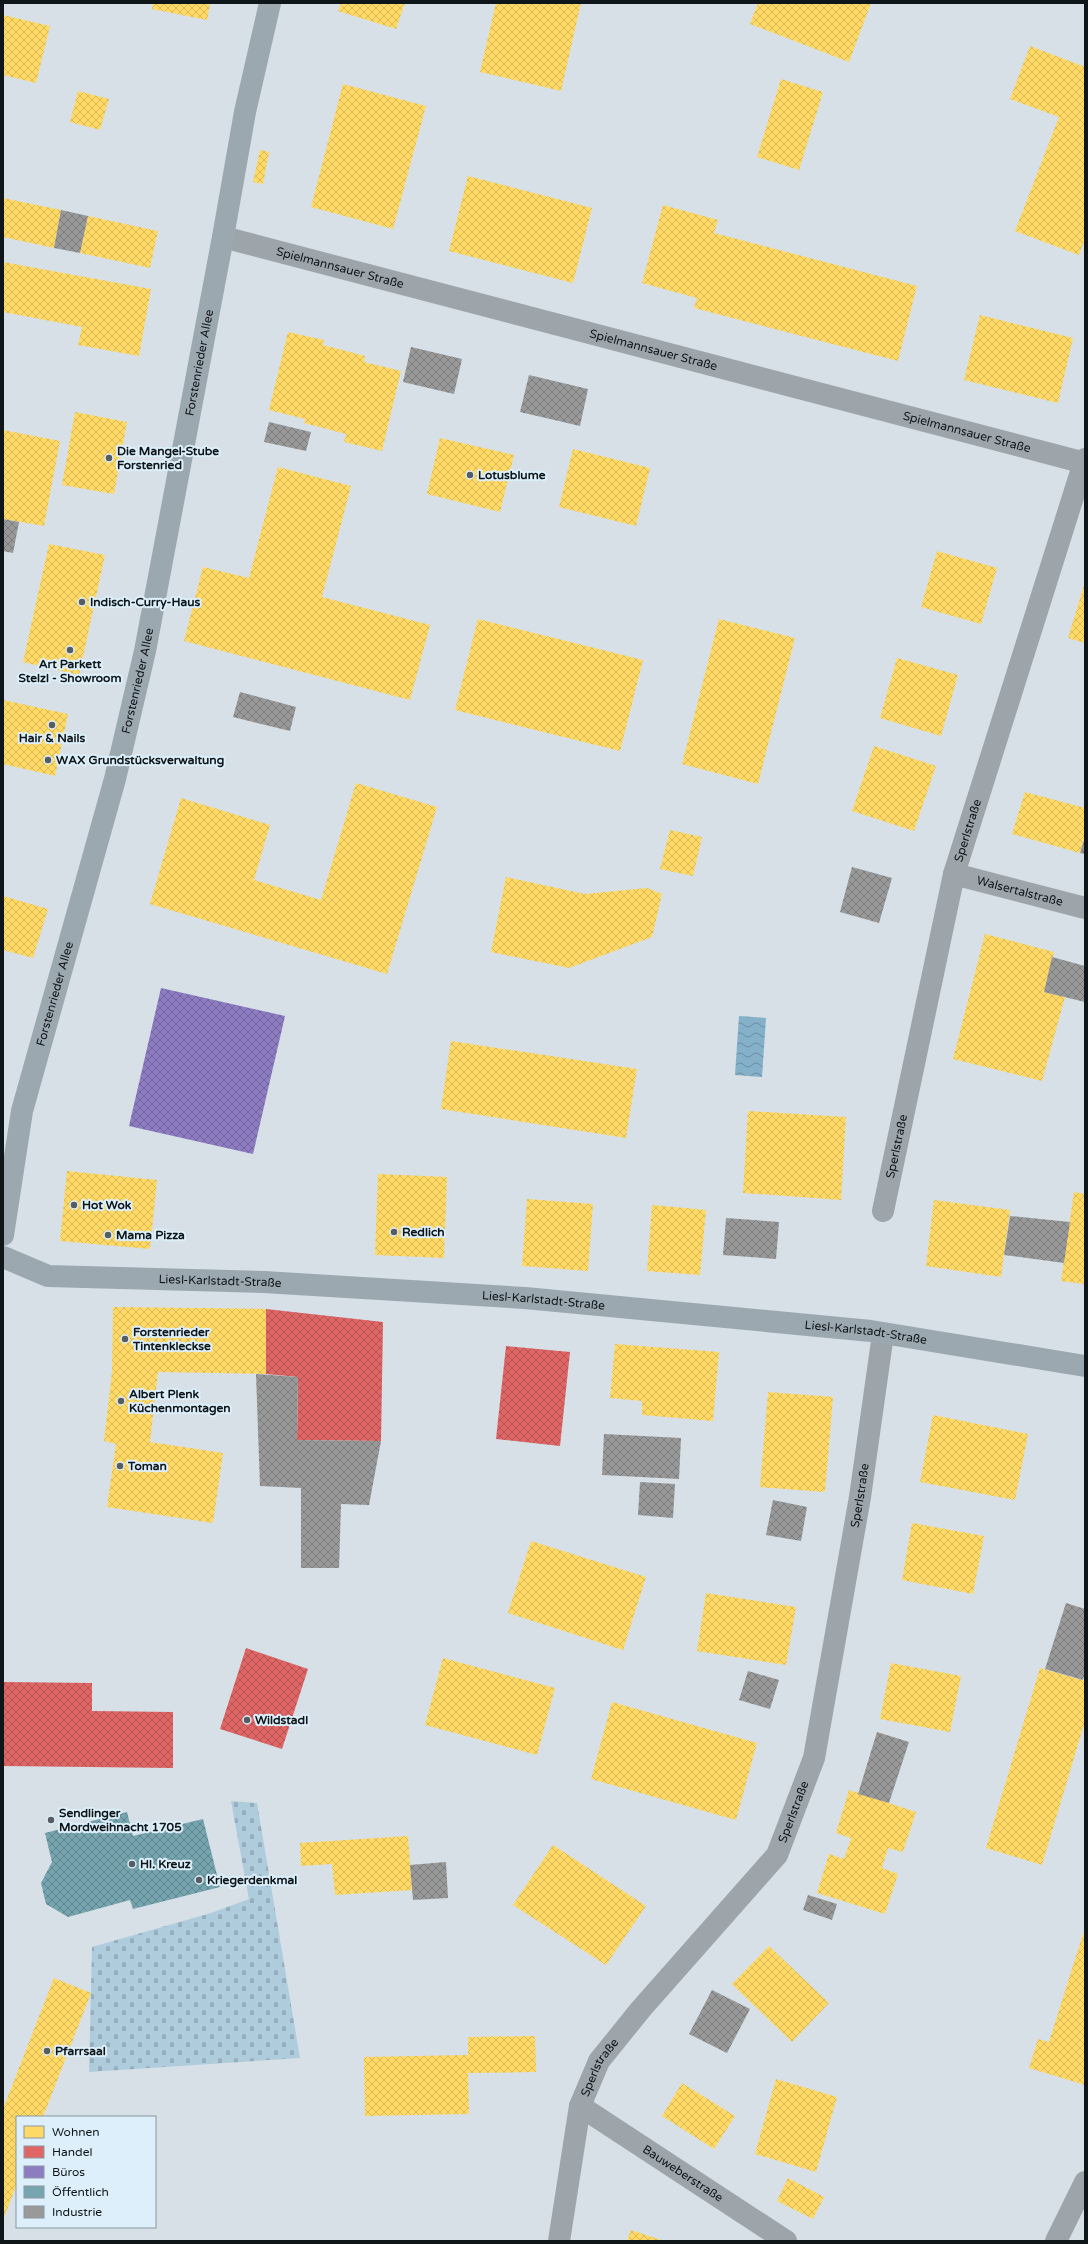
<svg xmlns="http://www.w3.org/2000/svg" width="1088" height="2244" font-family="'Varela Round',sans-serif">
  <defs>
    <pattern id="cemetery-stones" width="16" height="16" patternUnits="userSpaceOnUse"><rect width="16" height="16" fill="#afccdd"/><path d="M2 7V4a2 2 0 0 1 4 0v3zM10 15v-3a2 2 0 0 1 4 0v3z" fill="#95aebd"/></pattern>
    <pattern id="water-waves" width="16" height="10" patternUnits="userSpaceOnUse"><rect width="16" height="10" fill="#85b0c9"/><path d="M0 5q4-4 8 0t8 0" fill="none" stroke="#6b8ea2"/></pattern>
    <pattern id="homes-cross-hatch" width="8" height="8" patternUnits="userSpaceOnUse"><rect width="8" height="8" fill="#ffd966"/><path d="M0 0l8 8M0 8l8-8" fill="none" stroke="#d9ba58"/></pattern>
    <pattern id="shops-cross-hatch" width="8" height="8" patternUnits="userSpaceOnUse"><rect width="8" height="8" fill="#e06666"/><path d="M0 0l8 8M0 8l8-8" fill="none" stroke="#b45353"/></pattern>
    <pattern id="offices-cross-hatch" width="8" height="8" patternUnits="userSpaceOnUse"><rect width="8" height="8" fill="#8e7cc3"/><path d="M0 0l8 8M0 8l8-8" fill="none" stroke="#72659e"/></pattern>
    <pattern id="public-cross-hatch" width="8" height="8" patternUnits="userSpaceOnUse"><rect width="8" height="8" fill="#76a5af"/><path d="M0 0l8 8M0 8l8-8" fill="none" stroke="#5f858e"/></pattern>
    <pattern id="industry-cross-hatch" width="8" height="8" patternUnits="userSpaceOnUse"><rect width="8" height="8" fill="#999"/><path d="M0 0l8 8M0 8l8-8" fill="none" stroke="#7b7c7c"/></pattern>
  </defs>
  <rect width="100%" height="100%" fill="#d6e0e6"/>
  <!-- cemetery -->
  <path fill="url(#cemetery-stones)" d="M231 1801 257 1803 300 2058 89 2072 92 1947 211 1913 249 1899Z"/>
  <!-- water -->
  <path fill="url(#water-waves)" d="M739 1016 766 1018 762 1077 735 1075Z"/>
  <!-- homes -->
  <path fill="url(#homes-cross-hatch)" d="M153 3H210L207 20 152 9Z
    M341 3H405L396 29 338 11Z
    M496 3H581L561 91 480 72Z
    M758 3H871L849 62 750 24Z
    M3 15 50 26 36 83 3 75Z
    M1030 46 1085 67V239L1079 255 1015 231 1059 117 1010 99Z
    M781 79 823 92 799 170 757 157Z
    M343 84 426 106 393 229 311 207Z
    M78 91 109 99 100 130 70 122Z
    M260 150 269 152 263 184 253 182Z
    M468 176 592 208 573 283 449 251Z
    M3 198 61 210 54 248 3 237Z
    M663 205 718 220 714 233 917 286 898 361 694 308 697 298 642 283Z
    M88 216 158 231 150 268 80 253Z
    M3 262 151 289 139 356 78 345 82 327 3 312Z
    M980 315 1073 338 1058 403 964 380Z
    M288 332 324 340 323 345 365 356 364 362 401 371 382 451 344 442 346 434 304 423 305 419 269 410Z
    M75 412 127 422 114 494 62 485Z
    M3 430 60 441 44 526 3 519Z
    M440 438 514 455 500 512 427 494Z
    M573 449 650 468 636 526 559 507Z
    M278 467 351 486 322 597 430 625 410 700 184 641 203 567 249 578Z
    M49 544 105 555 79 675 23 662Z
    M937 551 997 568 981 624 921 607Z
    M1085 582V643L1068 638Z
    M478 619 643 660 620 751 455 710Z
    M719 619 795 638 758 784 682 764Z
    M897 658 958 675 941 736 880 718Z
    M3 700 68 714 55 776 3 764Z
    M874 746 936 766 914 831 852 811Z
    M356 783 437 807 387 974 150 904 181 798 270 825 254 880 321 900Z
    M1025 792 1085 808V835L1080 853 1012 834Z
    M670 830 702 837 693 876 660 869Z
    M506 877 585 894 647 888 662 894 652 937 569 968 491 952Z
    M3 896 48 909 33 958 3 950Z
    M985 934 1054 952 1044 992 1065 997 1042 1081 953 1059Z
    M451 1041 637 1069 626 1138 441 1109Z
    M748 1111 846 1117 841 1200 743 1193Z
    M67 1171 157 1180 150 1249 60 1241Z
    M378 1174 447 1177 444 1258 375 1255Z
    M1074 1192 1085 1194V1284L1061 1281Z
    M527 1199 593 1204 588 1271 522 1266Z
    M934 1200 1010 1210 1001 1277 926 1266Z
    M652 1205 706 1210 700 1275 647 1271Z
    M113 1307 266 1309V1374L158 1372 150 1442 223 1453 213 1523 107 1507 116 1444 104 1441 112 1372Z
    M615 1344 719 1352 713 1421 642 1415V1401L610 1398Z
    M768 1392 833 1397 825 1492 760 1487Z
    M933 1415 1028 1434 1015 1500 920 1482Z
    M912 1523 984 1536 973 1594 902 1580Z
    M531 1541 646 1577 623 1650 508 1613Z
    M706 1593 796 1607 786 1665 697 1651Z
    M443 1658 555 1688 537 1755 425 1725Z
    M891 1663 961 1676 950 1732 880 1719Z
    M1040 1668 1085 1681V1721L1042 1865 986 1848Z
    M612 1702 757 1743 736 1820 591 1779Z
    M849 1790 916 1812 903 1852 888 1848 882 1868 898 1874 885 1914 817 1893 829 1854 844 1859 851 1838 836 1833Z
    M408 1836 412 1890 335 1895 332 1864 301 1866 300 1843Z
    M553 1845 646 1906 606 1965 513 1905Z
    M1083 1934 1085 1935V2085L1029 2068 1038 2039 1049 2042Z
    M769 1946 829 2003 792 2042 732 1984Z
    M54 1978 91 1993 43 2117H17V2184L3 2220V2109Z
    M535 2036 536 2072 468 2073 469 2114 365 2116 364 2057 468 2055V2037Z
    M776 2079 837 2097 816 2172 755 2154Z
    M682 2083 735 2116 714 2149 662 2116Z
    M788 2178 824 2197 813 2219 777 2201Z
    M631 2230 664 2241H627Z"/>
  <!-- shops -->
  <path fill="url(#shops-cross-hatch)" d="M266 1309 383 1322 381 1441 297 1440 298 1377 266 1374Z
    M506 1346 570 1352 560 1446 496 1439Z
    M246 1648 308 1669 282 1749 220 1729Z
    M3 1682 92 1683V1711L173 1712V1768L3 1766Z"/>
  <!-- offices -->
  <path fill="url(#offices-cross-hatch)" d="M161 988 285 1016 253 1154 129 1126Z"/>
  <!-- public -->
  <path fill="url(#public-cross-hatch)" d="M127 1812 133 1836 203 1819 220 1887 133 1909 130 1900 68 1917 46 1904 41 1883 52 1862 45 1833Z"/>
  <!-- industry -->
  <path fill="url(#industry-cross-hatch)" d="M61 210 88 216 80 253 54 248Z
    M411 347 462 359 454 394 403 382Z
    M529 375 588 389 580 426 520 412Z
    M269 422 311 432 306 451 264 442Z
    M3 519 19 522 13 553 3 551Z
    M240 692 296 707 290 731 233 717Z
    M1085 837V854L1080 853Z
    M852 867 892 878 879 923 840 912Z
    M1052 957 1085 966V1002L1044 992Z
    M1010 1216 1070 1222 1064 1263 1004 1255Z
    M726 1218 779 1222 776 1259 723 1255Z
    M256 1374 298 1377 297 1440 381 1441 369 1505 341 1504 339 1568H301V1488L260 1486Z
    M604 1434 681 1438 679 1479 602 1475Z
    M640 1482 675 1484 673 1518 638 1515Z
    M773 1500 807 1507 801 1541 766 1535Z
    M1066 1603 1085 1609V1672L1083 1680 1045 1669Z
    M748 1671 779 1680 770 1709 739 1700Z
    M877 1732 909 1742 889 1803 858 1794Z
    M446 1862 448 1898 413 1900 410 1865Z
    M808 1895 837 1904 832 1920 803 1910Z
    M712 1990 750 2009 727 2053 689 2034Z"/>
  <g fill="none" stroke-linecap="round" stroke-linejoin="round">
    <!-- minor -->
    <g stroke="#9da5aa" stroke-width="22">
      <path id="s1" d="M223 237 1085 463"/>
      <path id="s2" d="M954 874 1085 908"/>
      <path id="s3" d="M883 1211 954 874 1085 459"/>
      <path id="s4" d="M580 2106 786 2241"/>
      <path id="s5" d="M559 2241 580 2106 599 2061 641 2009 777 1855 814 1758 860 1497 883 1334"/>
      <path d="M1056 2241 1085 2182"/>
    </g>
    <!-- major -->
    <g stroke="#9ca8af" stroke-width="22">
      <path id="s6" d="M3 1235 22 1111 115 779 145 651 223 237 245 112 270 3"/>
      <path id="s7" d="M3 1257 48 1276 264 1282 525 1298 871 1331 1085 1366"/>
    </g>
  </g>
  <!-- markers -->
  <g fill="#555d61" stroke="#dceffa" stroke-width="1.5">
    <circle cx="109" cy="458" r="4"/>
    <circle cx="470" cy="475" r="4"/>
    <circle cx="82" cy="602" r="4"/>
    <circle cx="70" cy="650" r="4"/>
    <circle cx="52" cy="725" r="4"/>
    <circle cx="48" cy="760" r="4"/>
    <circle cx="74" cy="1205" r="4"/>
    <circle cx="394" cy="1232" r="4"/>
    <circle cx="108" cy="1235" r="4"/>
    <circle cx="125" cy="1339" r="4"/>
    <circle cx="121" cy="1401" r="4"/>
    <circle cx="120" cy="1466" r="4"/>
    <circle cx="247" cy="1720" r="4"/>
    <circle cx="51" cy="1820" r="4"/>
    <circle cx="132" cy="1864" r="4"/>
    <circle cx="199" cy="1880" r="4"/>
    <circle cx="47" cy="2051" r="4"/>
  </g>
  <g text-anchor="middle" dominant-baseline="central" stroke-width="4" stroke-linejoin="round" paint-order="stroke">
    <!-- street labels -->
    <g font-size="12" fill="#0f161a" stroke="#dceffa">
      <text stroke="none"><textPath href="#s1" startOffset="121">Spielmannsauer Straße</textPath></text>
      <text stroke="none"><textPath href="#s1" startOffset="445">Spielmannsauer Straße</textPath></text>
      <text stroke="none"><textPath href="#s6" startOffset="895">Forstenrieder Allee</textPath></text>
      <text stroke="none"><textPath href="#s1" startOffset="769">Spielmannsauer Straße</textPath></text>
      <text stroke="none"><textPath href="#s6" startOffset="571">Forstenrieder Allee</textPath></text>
      <text stroke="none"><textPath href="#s3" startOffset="390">Sperlstraße</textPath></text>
      <text stroke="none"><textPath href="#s2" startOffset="68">Walsertalstraße</textPath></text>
      <text stroke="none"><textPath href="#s6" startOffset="247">Forstenrieder Allee</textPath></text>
      <text stroke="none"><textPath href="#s3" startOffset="66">Sperlstraße</textPath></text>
      <text stroke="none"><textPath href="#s7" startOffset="221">Liesl-Karlstadt-Straße</textPath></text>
      <text stroke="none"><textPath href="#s7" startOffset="545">Liesl-Karlstadt-Straße</textPath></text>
      <text stroke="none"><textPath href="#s7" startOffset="869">Liesl-Karlstadt-Straße</textPath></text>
      <text stroke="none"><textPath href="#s5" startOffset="828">Sperlstraße</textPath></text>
      <text stroke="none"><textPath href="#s5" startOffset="504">Sperlstraße</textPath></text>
      <text stroke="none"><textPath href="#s5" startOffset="180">Sperlstraße</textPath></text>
      <text stroke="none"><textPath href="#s4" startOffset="123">Bauweberstraße</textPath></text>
    </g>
    <!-- poi labels -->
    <g font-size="12" font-weight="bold" fill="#0f161a" stroke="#dceffa" text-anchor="start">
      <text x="117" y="451">Die Mangel-Stube<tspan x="117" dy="14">Forstenried</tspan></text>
      <text x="478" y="475">Lotusblume</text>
      <text x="90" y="602">Indisch-Curry-Haus</text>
      <text x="70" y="664" text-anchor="middle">Art Parkett<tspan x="70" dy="14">Stelzl - Showroom</tspan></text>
      <text x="52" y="738" text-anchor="middle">Hair &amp; Nails</text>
      <text x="56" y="760">WAX Grundstücksverwaltung</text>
      <text x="82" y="1205">Hot Wok</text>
      <text x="402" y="1232">Redlich</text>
      <text x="116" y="1235">Mama Pizza</text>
      <text x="133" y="1332">Forstenrieder<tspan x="133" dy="14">Tintenkleckse</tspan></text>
      <text x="129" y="1394">Albert Plenk<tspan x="129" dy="14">Küchenmontagen</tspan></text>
      <text x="128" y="1466">Toman</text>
      <text x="255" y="1720">Wildstadl</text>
      <text x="59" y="1813">Sendlinger<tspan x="59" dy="14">Mordweihnacht 1705</tspan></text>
      <text x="140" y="1864">Hl. Kreuz</text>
      <text x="207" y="1880">Kriegerdenkmal</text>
      <text x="55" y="2051">Pfarrsaal</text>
    </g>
  </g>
  <!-- border -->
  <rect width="1088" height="2244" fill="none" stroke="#0f161a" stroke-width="8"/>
  <!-- legend -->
  <rect x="16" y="2116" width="140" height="112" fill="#dceffa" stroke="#8a98a0"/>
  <rect x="24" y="2126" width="20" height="12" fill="#ffd966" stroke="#8a98a0"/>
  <text x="52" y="2136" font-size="12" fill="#0f161a">Wohnen</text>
  <rect x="24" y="2146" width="20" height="12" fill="#e06666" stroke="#8a98a0"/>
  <text x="52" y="2156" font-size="12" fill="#0f161a">Handel</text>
  <rect x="24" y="2166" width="20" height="12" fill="#8e7cc3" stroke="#8a98a0"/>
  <text x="52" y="2176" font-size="12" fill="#0f161a">Büros</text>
  <rect x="24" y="2186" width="20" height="12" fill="#76a5af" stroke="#8a98a0"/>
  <text x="52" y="2196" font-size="12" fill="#0f161a">Öffentlich</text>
  <rect x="24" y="2206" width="20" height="12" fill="#999999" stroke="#8a98a0"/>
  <text x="52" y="2216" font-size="12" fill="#0f161a">Industrie</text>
</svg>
